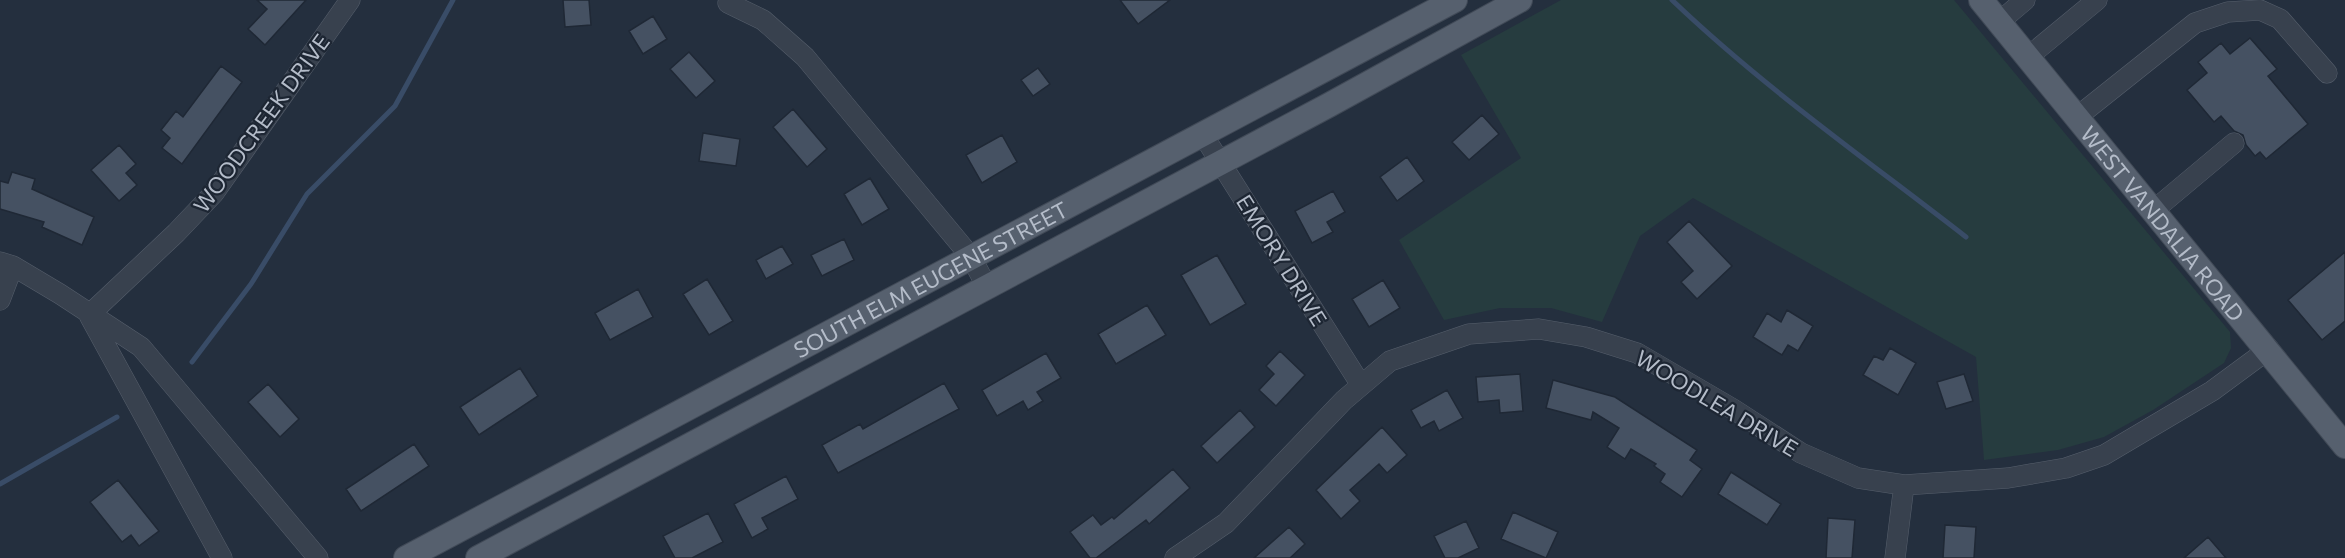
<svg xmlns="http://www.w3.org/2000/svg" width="2345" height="558" font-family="Commissioner,sans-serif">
  <rect width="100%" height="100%" fill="#242f3e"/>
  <!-- green -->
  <path fill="#263c3f" d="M1561 0H1954L2230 332 2231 348 2224 363 2153 410 2104 437 2058 450 1984 460 1976 357 1693 198 1640 236 1602 322 1551 308H1500L1444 320 1399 240 1521 158 1461 55Z"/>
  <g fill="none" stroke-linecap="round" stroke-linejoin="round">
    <!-- stream -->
    <path stroke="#394c67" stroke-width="5" d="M1672 0C1763 87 1867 160 1966 237
      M192 362 251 284 307 194 395 106 453 0
      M0 484 117 417"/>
  </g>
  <!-- building -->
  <path fill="#455162" stroke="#1f2835" stroke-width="1.5" d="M257 0H306L265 45 248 29 267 9Z
    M563 0H589L591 25 565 27Z
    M1120 0H1170L1138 24Z
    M653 16 667 39 643 54 629 31Z
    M2250 38 2277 69 2268 76 2308 124 2266 159 2260 152 2255 156 2246 145 2243 135 2234 131 2221 116 2214 122 2187 90 2207 73 2198 62 2221 43 2230 54Z
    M689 52 715 81 696 98 670 69Z
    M221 66 242 82 182 164 162 148 170 138 161 130 176 111 183 117Z
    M1038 68 1050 84 1033 96 1021 80Z
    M793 109 827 149 807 167 773 127Z
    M1482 115 1499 134 1469 160 1452 142Z
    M703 133 740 139 736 166 699 161Z
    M1002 135 1017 162 982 183 966 155Z
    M119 145 136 164 126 173 137 185 119 201 91 170Z
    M1407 157 1424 181 1397 201 1380 177Z
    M12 172 35 179 32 189 94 217 82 245 42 227 44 222 0 209V181L8 183Z
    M870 178 889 209 862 225 844 194Z
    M1333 191 1345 212 1327 222 1333 232 1312 243 1295 211Z
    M1689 221 1732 266 1697 299 1681 282 1693 271 1667 242Z
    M844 239 854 260 822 276 811 255Z
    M782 246 793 264 766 279 756 260Z
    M2345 252V321L2322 340 2288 300Z
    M1217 255 1246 304 1210 325 1181 275Z
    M707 279 733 321 709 335 683 294Z
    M1383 280 1400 308 1369 327 1352 299Z
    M638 289 653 317 610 340 595 313Z
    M1147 305 1166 335 1116 364 1098 334Z
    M1787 310 1813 326 1798 351 1788 345 1782 355 1753 337 1767 313 1781 322Z
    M1890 348 1916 363 1898 395 1863 375 1874 356 1883 360Z
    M1280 351 1305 375 1276 406 1259 390 1274 374 1266 366Z
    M1046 353 1061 378 1037 392 1043 401 1028 410 1023 401 997 416 982 390Z
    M520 368 538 396 479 435 460 407Z
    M1520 374 1523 411 1500 413 1499 400 1478 402 1476 377Z
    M1964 374 1973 401 1946 409 1937 382Z
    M1553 380 1615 397 1697 450 1690 460 1702 469 1682 497 1660 482 1665 474 1654 466 1656 464 1631 449 1625 459 1607 447 1619 428 1593 412 1591 420 1546 408Z
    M944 383 959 409 838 473 822 445 860 424 863 429Z
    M268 384 299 419 280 437 248 402Z
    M1447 390 1463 418 1439 431 1434 421 1421 428 1411 410Z
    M1240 410 1255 427 1217 463 1201 446Z
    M1382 427 1407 455 1387 473 1379 464 1350 490 1360 501 1341 519 1316 490Z
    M414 444 429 466 361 511 346 489Z
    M1173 469 1190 488 1149 524 1146 520 1096 558H1090L1070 532 1093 515 1101 525 1112 517 1114 519Z
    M1731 472 1781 504 1767 525 1718 494Z
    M786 476 798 499 762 518 768 529 752 538 734 504Z
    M118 480 159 531 139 546 131 535 122 542 90 502Z
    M1513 512 1558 532 1546 558 1501 539Z
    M708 513 723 542 692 558H675L663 536Z
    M1828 518 1855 520 1852 558H1826Z
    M1466 521 1479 548 1458 558H1445L1434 536Z
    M1945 525 1976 527 1974 558H1943Z
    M1289 527 1305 544 1290 558H1254Z
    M2208 537 2226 558H2184Z"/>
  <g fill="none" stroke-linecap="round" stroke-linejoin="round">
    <!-- minor casing -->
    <g stroke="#565f6c" stroke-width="21">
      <path id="minor" d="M728 3 763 20 805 57 971 257 987 287
        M1999 22 2025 0
        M2028 57 2097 0
        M2077 117 2195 23 2228 12 2260 10 2280 19 2327 73
        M1203 135 1361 385
        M2154 210 2234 143
        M0 262 13 266 60 294 141 347 318 558
        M0 300 13 266
        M89 315 176 233 214 193 350 0
        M90 317 222 558
        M1175 558 1226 523 1344 400 1390 361 1469 334 1539 329 1586 337 1637 353 1733 409 1801 453 1858 478 1904 485 2008 478 2066 468 2104 455 2212 391 2269 349
        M1895 558 1904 485"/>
    </g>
    <!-- major casing -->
    <g stroke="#414a57" stroke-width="26">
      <g id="major">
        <path id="s1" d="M1981 0 2345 446"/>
        <path id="s2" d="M406 558 1455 0"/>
        <path d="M478 558 1329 105 1520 0"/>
      </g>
    </g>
    <!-- minor -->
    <use href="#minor" stroke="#38414e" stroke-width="20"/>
    <!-- major -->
    <use href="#major" stroke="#56606e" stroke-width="24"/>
  </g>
  <g text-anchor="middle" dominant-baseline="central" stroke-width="4.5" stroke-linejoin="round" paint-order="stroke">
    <!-- street labels -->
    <g font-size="22" fill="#b4bcc9" stroke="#1d2633">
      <text transform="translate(261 123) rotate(-54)">WOODCREEK DRIVE</text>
      <text stroke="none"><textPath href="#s1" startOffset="288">WEST VANDALIA ROAD</textPath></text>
      <text transform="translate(1282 260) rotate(58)">EMORY DRIVE</text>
      <text stroke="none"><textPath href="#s2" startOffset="594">SOUTH ELM EUGENE STREET</textPath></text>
      <text transform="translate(1717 403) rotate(31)">WOODLEA DRIVE</text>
    </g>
  </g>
</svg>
